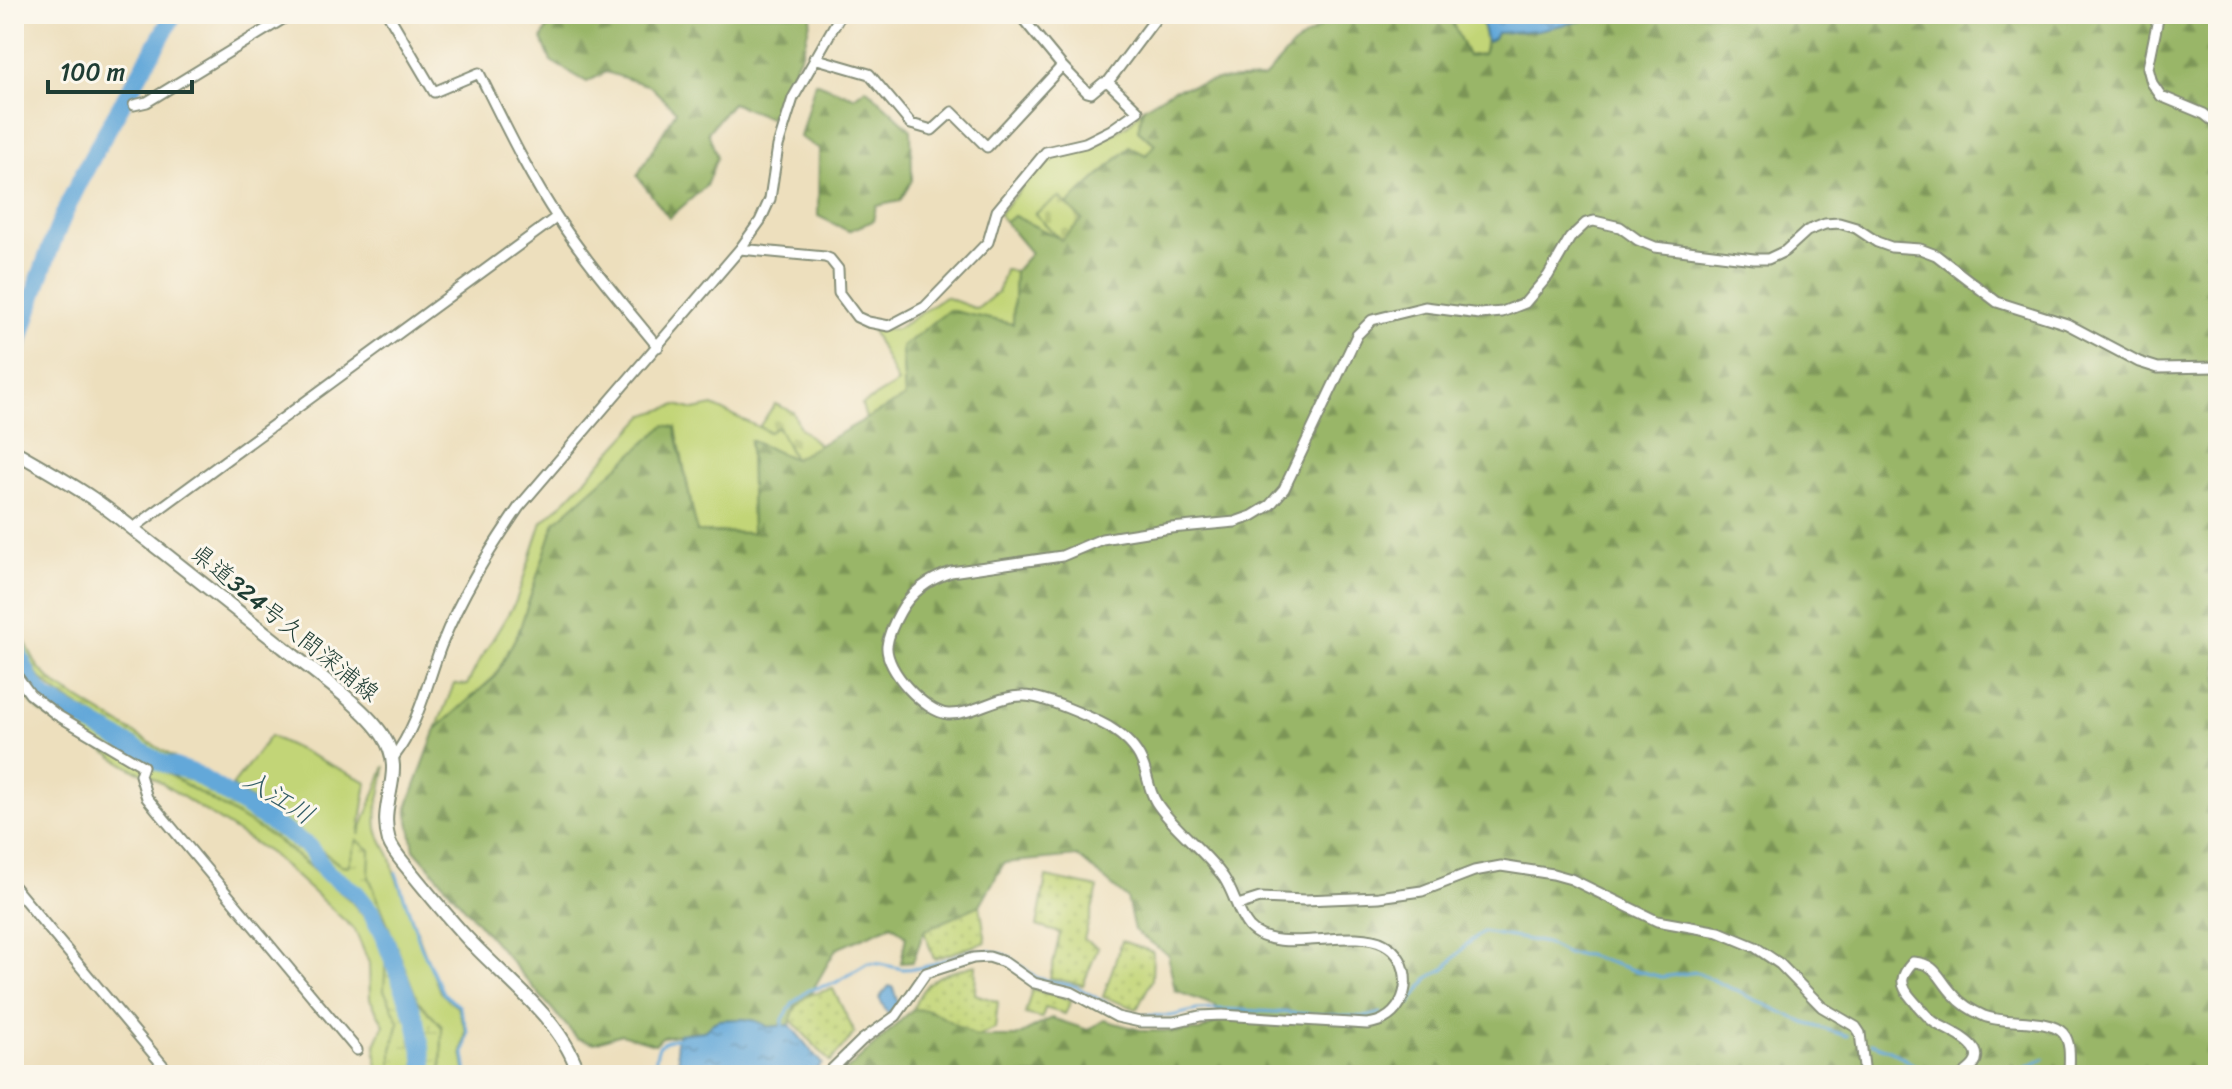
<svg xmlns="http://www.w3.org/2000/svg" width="2232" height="1089" font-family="Sriracha,'Klee One',sans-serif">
  <defs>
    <pattern id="forest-firs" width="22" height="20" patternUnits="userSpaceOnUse" patternTransform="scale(2)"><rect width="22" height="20" fill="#99b668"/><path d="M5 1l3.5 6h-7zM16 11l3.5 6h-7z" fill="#7c9556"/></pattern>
    <pattern id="wetland-marsh" width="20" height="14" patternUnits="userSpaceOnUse" patternTransform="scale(2)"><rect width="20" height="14" fill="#c2d577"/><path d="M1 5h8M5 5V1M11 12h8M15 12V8" fill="none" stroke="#a6b868"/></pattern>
    <pattern id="cemetery-stones" width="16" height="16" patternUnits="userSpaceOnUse" patternTransform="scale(2)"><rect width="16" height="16" fill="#c2d577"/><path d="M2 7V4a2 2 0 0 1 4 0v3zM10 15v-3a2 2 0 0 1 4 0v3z" fill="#a6b868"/></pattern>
    <pattern id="garden-dots" width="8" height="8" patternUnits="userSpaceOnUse" patternTransform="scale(2)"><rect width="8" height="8" fill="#c2d577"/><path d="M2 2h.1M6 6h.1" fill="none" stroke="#a6b868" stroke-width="1.8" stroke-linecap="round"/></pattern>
    <pattern id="water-ripples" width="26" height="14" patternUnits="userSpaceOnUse" patternTransform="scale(2)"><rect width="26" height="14" fill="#63a8d9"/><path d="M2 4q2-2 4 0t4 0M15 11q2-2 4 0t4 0" fill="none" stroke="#518ab1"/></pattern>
  </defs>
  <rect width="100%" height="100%" fill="#fbf7ec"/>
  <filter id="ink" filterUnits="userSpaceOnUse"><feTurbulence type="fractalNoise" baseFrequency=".0125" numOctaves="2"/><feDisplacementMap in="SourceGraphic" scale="16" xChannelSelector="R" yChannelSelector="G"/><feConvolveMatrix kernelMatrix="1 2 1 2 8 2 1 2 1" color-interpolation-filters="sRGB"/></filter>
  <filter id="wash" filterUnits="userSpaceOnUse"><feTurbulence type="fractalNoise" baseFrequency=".006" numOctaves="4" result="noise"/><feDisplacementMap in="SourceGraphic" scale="32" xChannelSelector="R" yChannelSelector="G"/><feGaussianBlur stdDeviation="1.8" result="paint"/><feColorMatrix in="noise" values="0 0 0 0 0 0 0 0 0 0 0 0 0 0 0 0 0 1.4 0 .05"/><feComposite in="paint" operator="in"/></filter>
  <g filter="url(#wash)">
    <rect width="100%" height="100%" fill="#eddfbd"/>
    <!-- grass -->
    <path fill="#c2d577" stroke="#708956" stroke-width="2" d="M1448 14H1482C1480 30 1489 35 1483 54L1468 56Z
      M1143 108 1138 130 1155 144 1146 156 1130 148 1067 205 1059 197 1035 214 1061 240 1014 216 1005 222 999 214 1049 155 1090 147 1128 125Z
      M1005 270 1015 271 1013 324 902 347 905 397 866 419 862 405 898 383 872 330 897 329 945 297 977 309 998 292Z
      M677 405 694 410 713 406 769 432 778 427 794 459 750 441 752 533 697 532 676 427 555 522 519 631 495 676 436 729 454 684 467 685 477 665 516 601 542 522 570 496 645 415Z
      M14 657 27 681 45 700 274 838 351 901 370 924 386 957 385 990 399 1022 392 1050V1075H375L377 1068 375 1045 384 1025 370 999 369 963 355 930 271 854 149 775 134 770 39 711 14 685Z
      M270 736 367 782 359 835 385 766C384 787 374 807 377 828 379 843 393 853 393 869L440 992 458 1008 466 1031 462 1052 466 1075H441L442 1027 418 1001 369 877 348 866 340 865 289 825 232 786Z"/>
    <!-- forest -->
    <path fill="url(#forest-firs)" stroke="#5c7a4e" stroke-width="2" d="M553 14H812L803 50 770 118 732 103 708 132 717 157 706 186 669 218 637 176 676 111 650 86 606 72 587 82 551 61 542 39Z
      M1338 14H1448L1468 56 1483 54 1487 42 1494 38 1497 33 1538 30 1594 15 1622 18 1629 14H2218V1075H842L913 1009 930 1010 978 1037H1016L1052 1018 1088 1030 1104 1020 1144 1031H1200L1220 1020 1216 1006 1175 991 1168 955 1134 930 1127 898 1077 856 1004 863 980 905 924 931 913 962 901 963 906 936 892 925 836 949 811 993 795 1006 790 1025 768 1027 756 1021 743 1019 719 1020 713 1023 704 1031 662 1037 655 1044 621 1034 595 1043 577 1038 414 849 407 808 436 729 495 677 519 631 555 522 665 425 675 427 697 532 752 533 750 440 794 459 905 397 902 347 949 310 1013 324 1015 271 1031 253 1005 222 1014 216 1061 239 1082 220 1067 205 1130 147 1146 155 1155 144 1138 130 1143 108 1173 90 1217 80 1264 78 1293 46Z
      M815 82 854 97 866 88 911 130 912 180 900 201 876 206 873 221 848 231 818 216 819 149 800 137Z"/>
    <!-- wetland -->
    <path fill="url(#wetland-marsh)" stroke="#708956" stroke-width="2" d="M14 612 16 624 38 667 56 685 175 758 162 757 58 694 38 676 14 629Z
      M170 775 195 778 279 830 313 857 320 874 274 838Z
      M357 840 370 850 369 877 418 1001 442 1027 441 1075H427V1034L373 902 342 879 318 848 340 865 348 866Z
      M386 957 414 1030 416 1075H392V1050L399 1022 384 990Z"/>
    <!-- cemetery -->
    <path fill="url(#cemetery-stones)" stroke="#708956" stroke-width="2" d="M1059 197 1082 220 1061 240 1035 214Z
      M775 404 793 412 800 428 819 445 794 459 778 427 769 432 759 427Z"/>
    <!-- garden -->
    <path fill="url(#garden-dots)" stroke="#708956" stroke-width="2" d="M1046 877 1098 888 1084 939 1098 948 1083 985 1050 978 1060 933 1037 926Z
      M980 905 986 942 934 959 924 931Z
      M1122 941 1153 952 1152 980 1137 1009 1103 997Z
      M976 965 975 994 998 1002 995 1029 977 1037 930 1010 913 1009C926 974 944 974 976 965Z
      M833 989 855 1033 830 1062 791 1020C798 995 810 994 833 989Z
      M1032 989 1072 1000 1065 1014 1045 1008 1042 1018 1025 1014Z"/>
    <!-- water -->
    <path fill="url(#water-ripples)" stroke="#417286" stroke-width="2" d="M1482 14H1629L1622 18 1594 15 1581 21 1538 30 1497 33 1494 38 1487 42 1481 20Z
      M889 986 893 987 898 1004 888 1014 879 998Z
      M743 1019 756 1021 768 1027 790 1025 822 1064 810 1075H681L676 1043 679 1034 704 1031 713 1023 719 1020Z"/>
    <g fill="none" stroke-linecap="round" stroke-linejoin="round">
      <!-- stream -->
      <path stroke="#63a8d9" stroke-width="3" d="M396 873 421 946 443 993 459 1006 468 1032 464 1053 467 1075
        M1410 1003 1428 978 1444 969 1466 945 1483 932 1546 943 1567 954 1587 955 1633 970 1662 977 1696 972 1805 1023 1848 1036
        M782 1027 783 1019 793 1003 809 990 835 983 868 963 880 964 903 969 921 968 972 951H990L1006 955 1037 978 1077 987 1118 1010 1139 1015 1171 1016 1197 1010 1222 1009 1366 1017 1381 1013
        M1871 1043 1892 1051 1930 1075
        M651 1075C662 1053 648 1043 679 1038
        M2010 1075 2044 1059"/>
      <!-- river -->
      <path stroke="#63a8d9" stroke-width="18" d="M14 361C30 307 46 252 70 201 101 136 139 76 174 14
        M14 644 30 680 46 699 162 763 194 773 309 847 326 872 356 893 371 912 385 939 416 1021 424 1062 423 1075"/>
    </g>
  </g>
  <g filter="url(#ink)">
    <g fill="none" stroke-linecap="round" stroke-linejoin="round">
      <!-- minor casing -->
      <g stroke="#868e78" stroke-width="13">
        <path id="minor" d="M388 14 434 92 479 73C504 123 528 174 559 220 589 265 624 305 658 347
          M2159 14 2148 68 2152 83 2161 96 2204 114 2218 125
          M814 58 869 74 911 124 932 130 952 112 987 147 1062 66
          M1108 82 1159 14
          M134 105 147 102 291 14
          M740 249 825 257 830 259 838 269 839 293 857 317 868 322 889 326 925 307 988 242 997 211 1046 152 1085 143 1111 130 1138 111 1108 82 1103 83 1091 93 1087 92 1062 66 1019 14
          M132 529 557 217
          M14 672 30 694 57 715 143 766 140 775 147 798 357 1050
          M393 758C418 726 427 683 441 646 461 595 489 551 519 507L740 249 760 221 770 199 778 146 793 98 841 14
          M14 887 171 1075
          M1238 905 1260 898 1305 900 1379 897 1422 891 1474 871 1501 866 1553 874 1571 879 1657 921 1719 932 1755 947 1780 964 1822 1007 1856 1027 1860 1033 1865 1075
          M826 1075 862 1040 896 1016 926 973 973 958 989 957 1004 962 1034 983 1071 992 1117 1017 1140 1022H1174L1200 1016 1222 1015 1367 1024C1373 1023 1379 1022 1384 1019 1412 1004 1413 959 1384 944 1350 926 1276 957 1249 927 1238 914 1234 893 1224 878 1205 850 1173 829 1156 802 1148 789 1148 775 1142 762 1136 747 1122 735 1109 727 1091 717 1043 696 1024 696 997 695 974 715 948 714 925 712 885 670 887 646 888 635 895 621 900 612 911 592 930 579 951 572L1062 556 1102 539 1171 528 1235 522 1252 516 1270 505 1284 489 1357 335 1372 320 1425 307 1480 314 1502 312 1525 303 1548 276 1570 238 1586 223 1594 221 1620 227 1638 240 1655 247 1754 259H1768L1785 251 1807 231 1825 224 1839 223 1856 228 1877 242 1891 247 1920 249 1936 255 1997 302 2067 324 2139 362 2158 368 2218 367
          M1962 1075C1970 1069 1981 1061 1975 1050 1967 1037 1946 1030 1934 1022 1926 1016 1919 1007 1912 999 1899 984 1900 976 1913 962 1937 963 1939 980 1954 995 1962 1005 1973 1011 1984 1016 2006 1025 2047 1017 2063 1033 2072 1043 2069 1062 2069 1075"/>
      </g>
      <!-- major casing -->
      <g stroke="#868e78" stroke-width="16">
        <path id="major" d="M14 451C40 466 67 481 92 498 117 515 140 535 164 553 204 585 244 616 283 647 312 671 364 706 383 736 408 774 377 800 389 841 393 852 403 862 410 871 429 894 448 918 469 940 506 980 564 1021 579 1075"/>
      </g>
      <!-- minor -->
      <use href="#minor" stroke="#fff" stroke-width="9"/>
      <!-- major -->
      <use href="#major" stroke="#fff" stroke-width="12"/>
    </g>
  </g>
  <g text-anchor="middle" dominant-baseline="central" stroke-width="6" stroke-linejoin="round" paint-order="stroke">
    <!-- street labels -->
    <g font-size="24" fill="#1f3d34" stroke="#fbf7ec">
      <text transform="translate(285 623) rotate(39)">県道324号久間深浦線</text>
    </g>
    <!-- water labels -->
    <g font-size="26" font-style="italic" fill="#335d66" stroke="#fbf7ec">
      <text transform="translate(279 797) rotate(32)">入江川</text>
    </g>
  </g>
  <!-- margin -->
  <rect width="2232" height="1089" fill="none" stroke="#fbf7ec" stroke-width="48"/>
  <!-- scale -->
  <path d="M48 80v12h144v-12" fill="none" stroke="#1f3d34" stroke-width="4"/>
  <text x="60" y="80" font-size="24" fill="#1f3d34" stroke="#fbf7ec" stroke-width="6" paint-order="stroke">100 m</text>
</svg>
